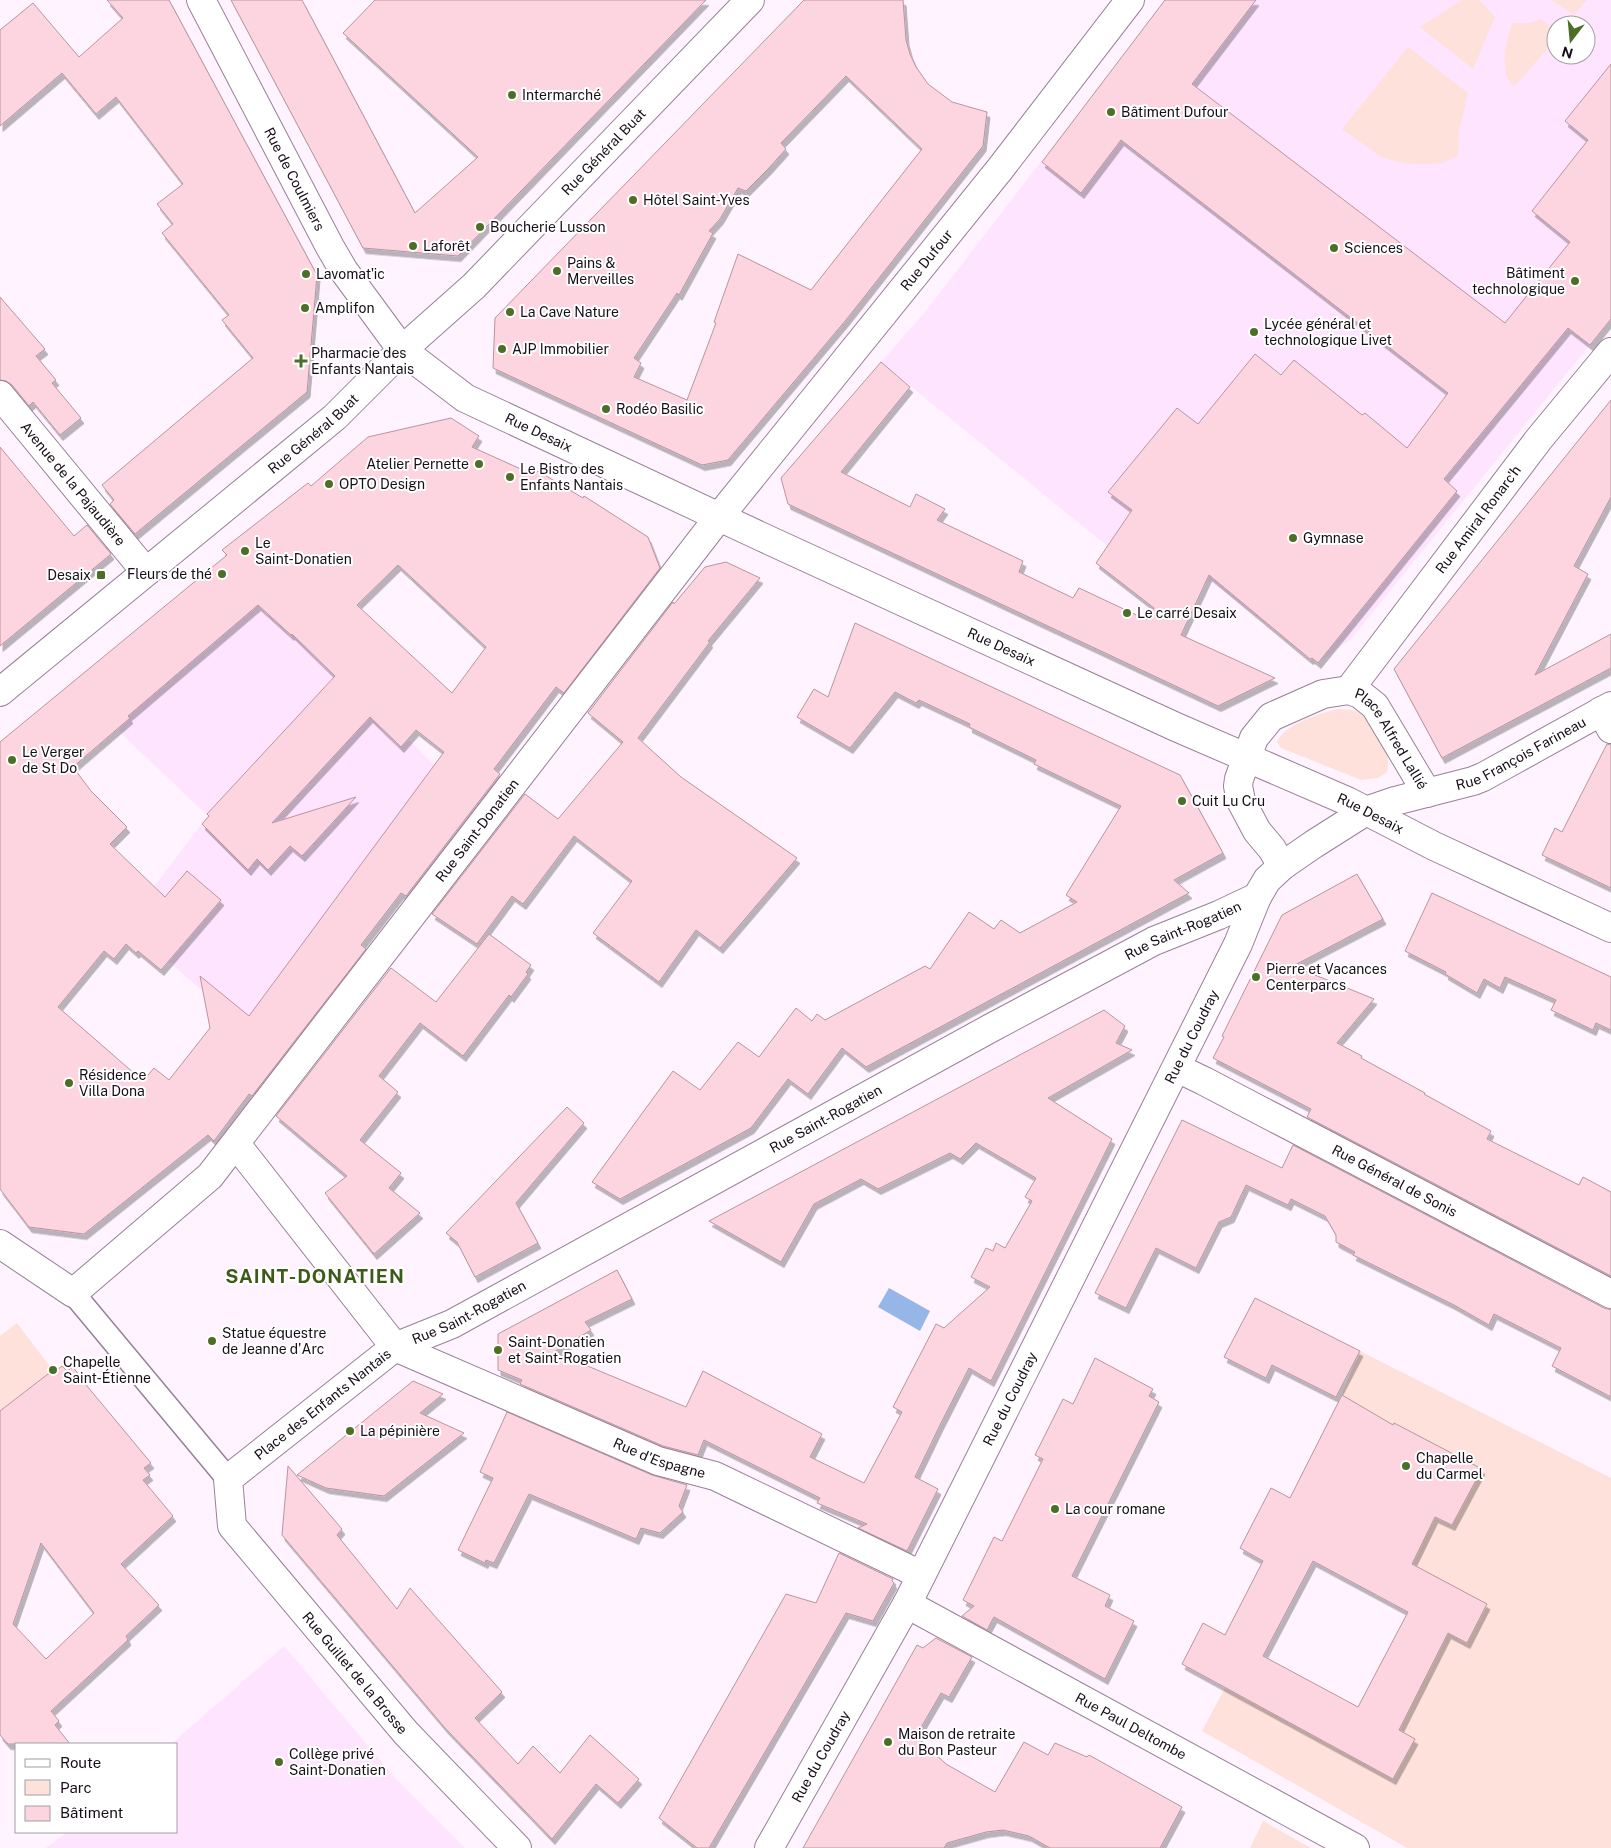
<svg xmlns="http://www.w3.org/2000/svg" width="1611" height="1848" font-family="'Public Sans',sans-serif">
  <defs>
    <filter id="shadow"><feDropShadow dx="3" dy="5.5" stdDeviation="0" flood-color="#0004"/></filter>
  </defs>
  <rect width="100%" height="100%" fill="#fef3fe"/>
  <!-- built -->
  <path fill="#ffe4ff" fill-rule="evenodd" d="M1165 0H1611V319L1351 639 1318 663 1207 579 1117 554 881 362 926 311ZM1556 25H1586V55H1556Z
    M261 593 355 603 427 671 393 724 427 758 473 797 280 1053 212 999 168 961 143 901 208 816 129 741 73 682 174 599Z
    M284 1646 397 1780 465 1848H46L67 1832H176V1744H171Z"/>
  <!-- green -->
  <path fill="#fee1db" d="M1462 0H1479L1495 17 1473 69 1420 27Z
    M1551 0H1587L1574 15Z
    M1541 19 1556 31V39L1514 87C1497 71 1507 42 1512 23H1529Z
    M1408 47 1468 93 1459 131 1458 156 1443 163 1427 164H1412L1395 161 1381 157 1342 129Z
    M1339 709C1344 710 1350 709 1355 711 1374 719 1393 752 1387 772L1378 778 1361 780 1281 748 1277 742C1285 724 1320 713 1339 709Z
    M17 1323 57 1376 48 1374 24 1393 25 1397 0 1411V1417V1336Z
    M1360 1351 1611 1478V1848H1407L1202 1731 1225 1688 1393 1778 1414 1739 1399 1730 1448 1633 1467 1643 1487 1605 1412 1564 1435 1517 1452 1525 1340 1399Z
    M1263 1821 1311 1848H1250Z"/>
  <!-- water -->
  <path fill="#97b6e8" d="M889 1288 930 1311 920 1331 878 1307Z"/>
  <!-- building -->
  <path fill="#fdd5e1" stroke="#b9949f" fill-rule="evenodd" filter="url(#shadow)" d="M107 0H169L317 275 307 392 135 534 110 504 114 500 102 485 253 358 222 320 229 315 162 233 173 224 157 204 183 184 116 97 96 114 62 73 0 126V30L33 3 79 57 123 18Z
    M231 0H302L415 213 478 157 343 33 375 0H706L458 256 363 248Z
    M804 0H903L906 40 910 54 916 67 928 84 952 102 987 112 983 146 846 320 728 460 702 465 493 368 495 318ZM846 76 922 149 811 290 738 254 714 322 716 323 687 400 634 377 641 363 634 358 677 293 679 295 713 233 709 231 720 219 738 188 746 191 768 169 786 149 781 143Z
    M1165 0H1256L1192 84 1505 323 1570 242 1532 211 1588 140 1565 121 1611 64V319L1590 345 1568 328 1444 479 1457 491 1318 663 1312 658 1310 659 1209 575 1181 635 1275 678 1218 706 788 504 781 478 881 362 910 387 841 472 910 507 916 494 945 509 937 520 1023 561 1019 572 1073 598 1079 588 1147 620 1154 608 1096 563 1132 510 1108 492 1177 408 1198 424 1255 354 1281 375 1294 360 1362 415 1365 413 1407 448 1448 393 1121 140 1081 193 1042 162Z
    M0 297 45 349 36 356 56 380 52 383 81 418 60 435 33 402 29 406 12 385 6 381 0 380Z
    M1611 400V497L1574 566 1588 574 1535 675 1611 634V668L1442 758 1394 669Z
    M451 418 479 436 472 447 534 475 538 471 583 498 584 496 648 537 660 568 564 693 556 687 494 769 500 774 406 896 401 893 361 945 366 949 252 1096 249 1094 214 1141 208 1135 84 1234 29 1227 0 1189V742L227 555 222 550 308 483 311 486 368 437ZM398 565 486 647 452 693 357 605ZM258 605 291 635 292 634 335 676 207 814 209 816 202 824 248 870 257 859 268 870 290 846 302 856 356 797 272 823 370 717 401 747 416 730 444 752 249 1016 200 976 210 1028 169 1080 154 1068 143 1081 58 1007 104 951 114 959 126 944 136 953 138 951 161 970 221 900 187 871 165 897 110 844 127 827 91 791 73 767 130 718 128 716Z
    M0 447 74 536 87 525 111 554 0 646Z
    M726 562 760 578 708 641 710 642 638 738 681 777 797 858 720 948 696 930 659 982 593 933 632 881 574 836 523 904 512 896 477 944 432 914 525 794 558 819 623 742 588 713 673 602 674 604 705 567Z
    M855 623 1180 775 1223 853 1174 880 1189 893 866 1067 842 1048 808 1094 788 1079 751 1128 620 1199 592 1182 673 1071 700 1090 738 1042 759 1057 796 1008 812 1021 817 1014 825 1020 925 966 930 969 969 912 994 929 1001 920 1020 933 1077 902 1066 895 1121 806 1034 764 1036 760 969 727 970 724 919 700 916 703 895 692 850 748 797 717 814 689 828 697Z
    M1607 744 1611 745V888L1542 855 1555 828 1562 832Z
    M1357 874 1383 919 1293 966 1374 999 1337 1043 1362 1056 1361 1058 1425 1093 1424 1094 1491 1131 1487 1139 1579 1185 1583 1177 1611 1192V1276L1307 1117 1311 1109 1213 1058 1224 1037 1222 1036 1282 915Z
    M1432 893 1611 977V1030L1596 1023 1593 1030 1551 1010 1556 1000 1505 977 1500 988 1484 979 1477 993 1445 974 1446 972 1405 951Z
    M489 934 531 965 526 972 528 974 511 997 509 995 463 1056 420 1023 379 1076 398 1092 360 1140 401 1173 389 1188 420 1213 374 1254 325 1193 347 1176 276 1116 391 968 436 1002Z
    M1104 1010 1125 1026 1116 1043 1132 1050 1048 1098 1112 1139 991 1381 969 1368 940 1425 915 1477 938 1489 907 1551 858 1528 867 1524 817 1503 820 1498 704 1440 698 1455 663 1446 520 1384 522 1380 498 1370V1334L617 1270 632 1299 585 1322 591 1330 554 1352 686 1407 703 1371 822 1434 810 1457 864 1483 902 1412 893 1407 936 1324 944 1328 990 1287 971 1277 986 1248 993 1251 996 1243 1005 1248 1032 1201 1025 1197 1036 1178 976 1143 960 1159 950 1153 878 1189 861 1179 814 1204 781 1262 709 1221Z
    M567 1107 584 1123 516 1203 538 1243 475 1277 457 1242 446 1233Z
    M1182 1120 1282 1168 1293 1145 1604 1308 1611 1310V1397L1552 1366 1561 1348 1494 1314 1489 1325 1454 1305 1353 1255 1355 1252 1336 1242V1235L1325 1216 1291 1199 1288 1205 1246 1185 1231 1217 1219 1222 1196 1268 1156 1248 1126 1308 1095 1293Z
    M1255 1298 1360 1351 1336 1397 1272 1365 1266 1378 1224 1357Z
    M1095 1358 1153 1389 1149 1396 1159 1402 1072 1576 1110 1595 1105 1606 1134 1621 1105 1679 994 1617 987 1630 962 1616 974 1606 963 1600 994 1537 1002 1541 1043 1459 1035 1455 1063 1399 1073 1404Z
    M62 1366 67 1371 73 1367 87 1386 151 1463 144 1468 150 1475 143 1480 173 1516 121 1564 159 1605 126 1636 128 1640 51 1711 59 1721 55 1725 70 1744H8L0 1735V1411L48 1374 51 1375ZM41 1543 94 1613 46 1659 13 1624Z
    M413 1381 443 1394 420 1413 464 1433 384 1496 326 1488 297 1475Z
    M1342 1395 1393 1425 1394 1423 1482 1469 1452 1525 1435 1517 1412 1564 1487 1604 1467 1643 1448 1633 1399 1730 1415 1739 1393 1779 1182 1664 1203 1623 1225 1635 1263 1561 1240 1548 1271 1488 1290 1498ZM1313 1561 1408 1612 1358 1707 1263 1656Z
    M507 1412 652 1475 687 1485 679 1506 683 1512 660 1533 641 1528 636 1539 529 1494 494 1563 486 1560 485 1563 458 1550 493 1478 480 1472Z
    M288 1466 342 1529 337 1535 397 1609 410 1588 502 1692 475 1718 518 1764 533 1746 560 1773 590 1735 639 1779 618 1803 596 1784 552 1839 445 1728 282 1535Z
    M839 1553 893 1579 892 1581 894 1583 873 1621 846 1613 709 1848H697L659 1818 786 1594 816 1603Z
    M936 1638 972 1657 949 1697 941 1693 916 1736 946 1764 995 1792 1024 1742 1048 1755 1055 1743 1087 1757 1089 1755 1182 1807 1160 1848H1050L1029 1836 1003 1830 986 1832 947 1843 944 1848H803L917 1645 923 1648Z"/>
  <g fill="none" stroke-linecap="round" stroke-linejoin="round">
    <!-- pedestrian casing -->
    <g stroke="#998099" stroke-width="25">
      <path id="pedestrian" d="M73 1293 228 1479"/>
    </g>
    <!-- minor casing -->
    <g stroke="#998099" stroke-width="30">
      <g id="minor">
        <path id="s1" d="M0 395 146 572"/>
        <path id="s2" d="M1349 690 1539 439 1611 352"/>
        <path d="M1601 711 1611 729"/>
        <path id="s3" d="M1177 1068 1204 1081 1611 1294"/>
        <path id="s4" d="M236 1144 395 1347 658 1461 715 1476 921 1575"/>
        <path id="s5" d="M0 1244 73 1293 210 1176 719 517 1000 169 1130 0"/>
        <path id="s6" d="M907 1604 1355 1848"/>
        <path id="s7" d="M517 1848 406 1733 232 1526 228 1479 395 1347 452 1324 989 1029 1154 941 1219 915 1257 897"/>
      </g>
    </g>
    <!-- tertiary casing -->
    <g stroke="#998099" stroke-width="30">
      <g id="tertiary">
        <path id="s8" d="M201 0 330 247 344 271 402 350 465 398 762 537 1176 727 1347 801 1434 846 1611 928"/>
        <path id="s9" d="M1282 866 1272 849 1257 831 1241 801 1238 786 1239 779 1254 738 1271 717 1323 694 1349 690 1360 694 1375 706 1427 793"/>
        <path id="s10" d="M769 1848 907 1604 1238 944 1257 897 1267 880 1282 866 1314 844 1366 811 1395 801 1473 781 1483 777 1611 706"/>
      </g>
    </g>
    <!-- secondary casing -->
    <g stroke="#998099" stroke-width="30">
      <g id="secondary">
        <path id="s11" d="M0 692 335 417 402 350 474 286 750 0"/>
      </g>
    </g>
    <!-- pedestrian -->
    <use href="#pedestrian" stroke="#fff" stroke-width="22"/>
    <!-- minor -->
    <use href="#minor" stroke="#fff" stroke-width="28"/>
    <!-- tertiary -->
    <use href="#tertiary" stroke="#fff" stroke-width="28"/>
    <!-- secondary -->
    <use href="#secondary" stroke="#fff" stroke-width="28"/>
  </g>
  <!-- markers -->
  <g fill="#4c6e26" stroke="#fff" stroke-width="2">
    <circle cx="512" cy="95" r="5"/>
    <circle cx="1111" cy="112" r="5"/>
    <circle cx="633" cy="200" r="5"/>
    <circle cx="480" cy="227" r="5"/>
    <circle cx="413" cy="246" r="5"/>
    <circle cx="1334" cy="248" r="5"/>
    <circle cx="557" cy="271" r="5"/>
    <circle cx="306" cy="274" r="5"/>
    <circle cx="1575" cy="281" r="5"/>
    <circle cx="305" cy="308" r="5"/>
    <circle cx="510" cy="312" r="5"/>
    <circle cx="1254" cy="332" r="5"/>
    <circle cx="502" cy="349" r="5"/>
    <path d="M298.5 353.5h5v5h5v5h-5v5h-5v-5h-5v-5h5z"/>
    <circle cx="606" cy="409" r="5"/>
    <circle cx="479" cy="464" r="5"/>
    <circle cx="510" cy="477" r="5"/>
    <circle cx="329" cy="484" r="5"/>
    <circle cx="1293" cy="538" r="5"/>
    <circle cx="245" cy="551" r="5"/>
    <circle cx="222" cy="574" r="5"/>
    <rect x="96" y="570" width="10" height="10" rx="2.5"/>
    <circle cx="1127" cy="613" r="5"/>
    <circle cx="12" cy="760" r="5"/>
    <circle cx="1182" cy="801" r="5"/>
    <circle cx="1256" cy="977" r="5"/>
    <circle cx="69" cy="1083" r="5"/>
    <circle cx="212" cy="1341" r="5"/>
    <circle cx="498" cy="1350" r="5"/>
    <circle cx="53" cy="1370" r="5"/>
    <circle cx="350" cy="1431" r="5"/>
    <circle cx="1406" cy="1466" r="5"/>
    <circle cx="1055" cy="1509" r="5"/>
    <circle cx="888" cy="1742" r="5"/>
    <circle cx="279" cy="1762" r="5"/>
  </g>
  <g text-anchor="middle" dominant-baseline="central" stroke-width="4" stroke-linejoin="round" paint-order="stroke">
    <!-- poi labels -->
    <g font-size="14" fill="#170e17" stroke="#fff" text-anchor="start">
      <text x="522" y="95">Intermarché</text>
      <text x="1121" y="112">Bâtiment Dufour</text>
      <text x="643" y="200">Hôtel Saint-Yves</text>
      <text x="490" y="227">Boucherie Lusson</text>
      <text x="423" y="246">Laforêt</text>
      <text x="1344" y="248">Sciences</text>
      <text x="567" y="263">Pains &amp;<tspan x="567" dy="16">Merveilles</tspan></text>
      <text x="1565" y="273" text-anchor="end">Bâtiment<tspan x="1565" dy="16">technologique</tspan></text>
      <text x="316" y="274">Lavomat'ic</text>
      <text x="315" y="308">Amplifon</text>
      <text x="520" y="312">La Cave Nature</text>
      <text x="1264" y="324">Lycée général et<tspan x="1264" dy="16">technologique Livet</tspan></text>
      <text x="512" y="349">AJP Immobilier</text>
      <text x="311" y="353">Pharmacie des<tspan x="311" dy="16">Enfants Nantais</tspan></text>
      <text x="616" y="409">Rodéo Basilic</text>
      <text x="469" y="464" text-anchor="end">Atelier Pernette</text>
      <text x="520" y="469">Le Bistro des<tspan x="520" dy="16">Enfants Nantais</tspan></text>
      <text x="339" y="484">OPTO Design</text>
      <text x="1303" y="538">Gymnase</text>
      <text x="255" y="543">Le<tspan x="255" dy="16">Saint-Donatien</tspan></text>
      <text x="212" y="574" text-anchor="end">Fleurs de thé</text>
      <text x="91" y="575" text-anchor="end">Desaix</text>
      <text x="1137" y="613">Le carré Desaix</text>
      <text x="22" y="752">Le Verger<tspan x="22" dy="16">de St Do</tspan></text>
      <text x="1192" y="801">Cuit Lu Cru</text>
      <text x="1266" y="969">Pierre et Vacances<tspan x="1266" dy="16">Centerparcs</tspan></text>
      <text x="79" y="1075">Résidence<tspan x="79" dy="16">Villa Dona</tspan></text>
      <text x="222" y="1333">Statue équestre<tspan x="222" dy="16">de Jeanne d'Arc</tspan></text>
      <text x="508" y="1342">Saint-Donatien<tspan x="508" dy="16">et Saint-Rogatien</tspan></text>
      <text x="63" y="1362">Chapelle<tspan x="63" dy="16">Saint-Étienne</tspan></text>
      <text x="360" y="1431">La pépinière</text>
      <text x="1416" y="1458">Chapelle<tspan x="1416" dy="16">du Carmel</tspan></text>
      <text x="1065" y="1509">La cour romane</text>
      <text x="898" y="1734">Maison de retraite<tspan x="898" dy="16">du Bon Pasteur</tspan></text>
      <text x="289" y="1754">Collège privé<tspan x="289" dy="16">Saint-Donatien</tspan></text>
    </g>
    <!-- street labels -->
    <g font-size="14" fill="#170e17" stroke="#fff">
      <text stroke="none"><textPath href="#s11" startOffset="811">Rue Général Buat</textPath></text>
      <text stroke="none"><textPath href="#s8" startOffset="202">Rue de Coulmiers</textPath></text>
      <text stroke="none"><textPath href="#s5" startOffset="1431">Rue Dufour</textPath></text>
      <text stroke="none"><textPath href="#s11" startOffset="406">Rue Général Buat</textPath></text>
      <text stroke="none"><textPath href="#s8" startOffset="565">Rue Desaix</textPath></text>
      <text stroke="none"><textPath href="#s1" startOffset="115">Avenue de la Pajaudière</textPath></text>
      <text stroke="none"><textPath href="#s2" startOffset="214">Rue Amiral Ronarc'h</textPath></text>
      <text stroke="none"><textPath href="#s8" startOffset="1075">Rue Desaix</textPath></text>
      <text stroke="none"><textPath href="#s9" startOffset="320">Place Alfred Lallié</textPath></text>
      <text stroke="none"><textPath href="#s10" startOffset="1376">Rue François Farineau</textPath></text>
      <text stroke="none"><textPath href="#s8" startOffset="1480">Rue Desaix</textPath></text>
      <text stroke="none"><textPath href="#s5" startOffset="705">Rue Saint-Donatien</textPath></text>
      <text stroke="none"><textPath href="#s7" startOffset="1582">Rue Saint-Rogatien</textPath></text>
      <text stroke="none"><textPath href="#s10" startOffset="915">Rue du Coudray</textPath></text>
      <text stroke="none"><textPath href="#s7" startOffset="1178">Rue Saint-Rogatien</textPath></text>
      <text stroke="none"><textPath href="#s3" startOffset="245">Rue Général de Sonis</textPath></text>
      <text stroke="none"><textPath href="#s7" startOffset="772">Rue Saint-Rogatien</textPath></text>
      <text stroke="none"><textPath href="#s10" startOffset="510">Rue du Coudray</textPath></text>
      <text stroke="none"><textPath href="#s7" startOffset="598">Place des Enfants Nantais</textPath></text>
      <text stroke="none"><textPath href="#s4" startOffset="545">Rue d'Espagne</textPath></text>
      <text transform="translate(355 1673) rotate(50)">Rue Guillet de la Brosse</text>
      <text stroke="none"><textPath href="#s6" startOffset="255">Rue Paul Deltombe</textPath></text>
      <text stroke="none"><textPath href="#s10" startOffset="105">Rue du Coudray</textPath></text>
    </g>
    <!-- district labels -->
    <g font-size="19" font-weight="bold" letter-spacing="1" fill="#3c5b18" stroke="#fff">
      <text x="315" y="1276">SAINT-DONATIEN</text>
    </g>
  </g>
  <!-- legend -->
  <rect x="15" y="1743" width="162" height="90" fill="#ffffff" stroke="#a29fa2"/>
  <rect x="25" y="1759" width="25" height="8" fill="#ffffff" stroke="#a29fa2"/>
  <text x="60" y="1768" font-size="15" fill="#170e17">Route</text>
  <rect x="25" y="1780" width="25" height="15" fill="#fee1db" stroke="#a29fa2"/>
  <text x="60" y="1793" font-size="15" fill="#170e17">Parc</text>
  <rect x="25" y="1806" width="25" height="15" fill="#fdd5e1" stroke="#a29fa2"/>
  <text x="60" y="1818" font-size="15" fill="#170e17">Bâtiment</text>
  <!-- north arrow -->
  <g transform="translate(1571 40) rotate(196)"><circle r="24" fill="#ffffff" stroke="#a29fa2"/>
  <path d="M0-4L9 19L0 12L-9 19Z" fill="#4c6e26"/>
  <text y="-8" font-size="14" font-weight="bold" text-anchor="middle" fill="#170e17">N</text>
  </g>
</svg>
